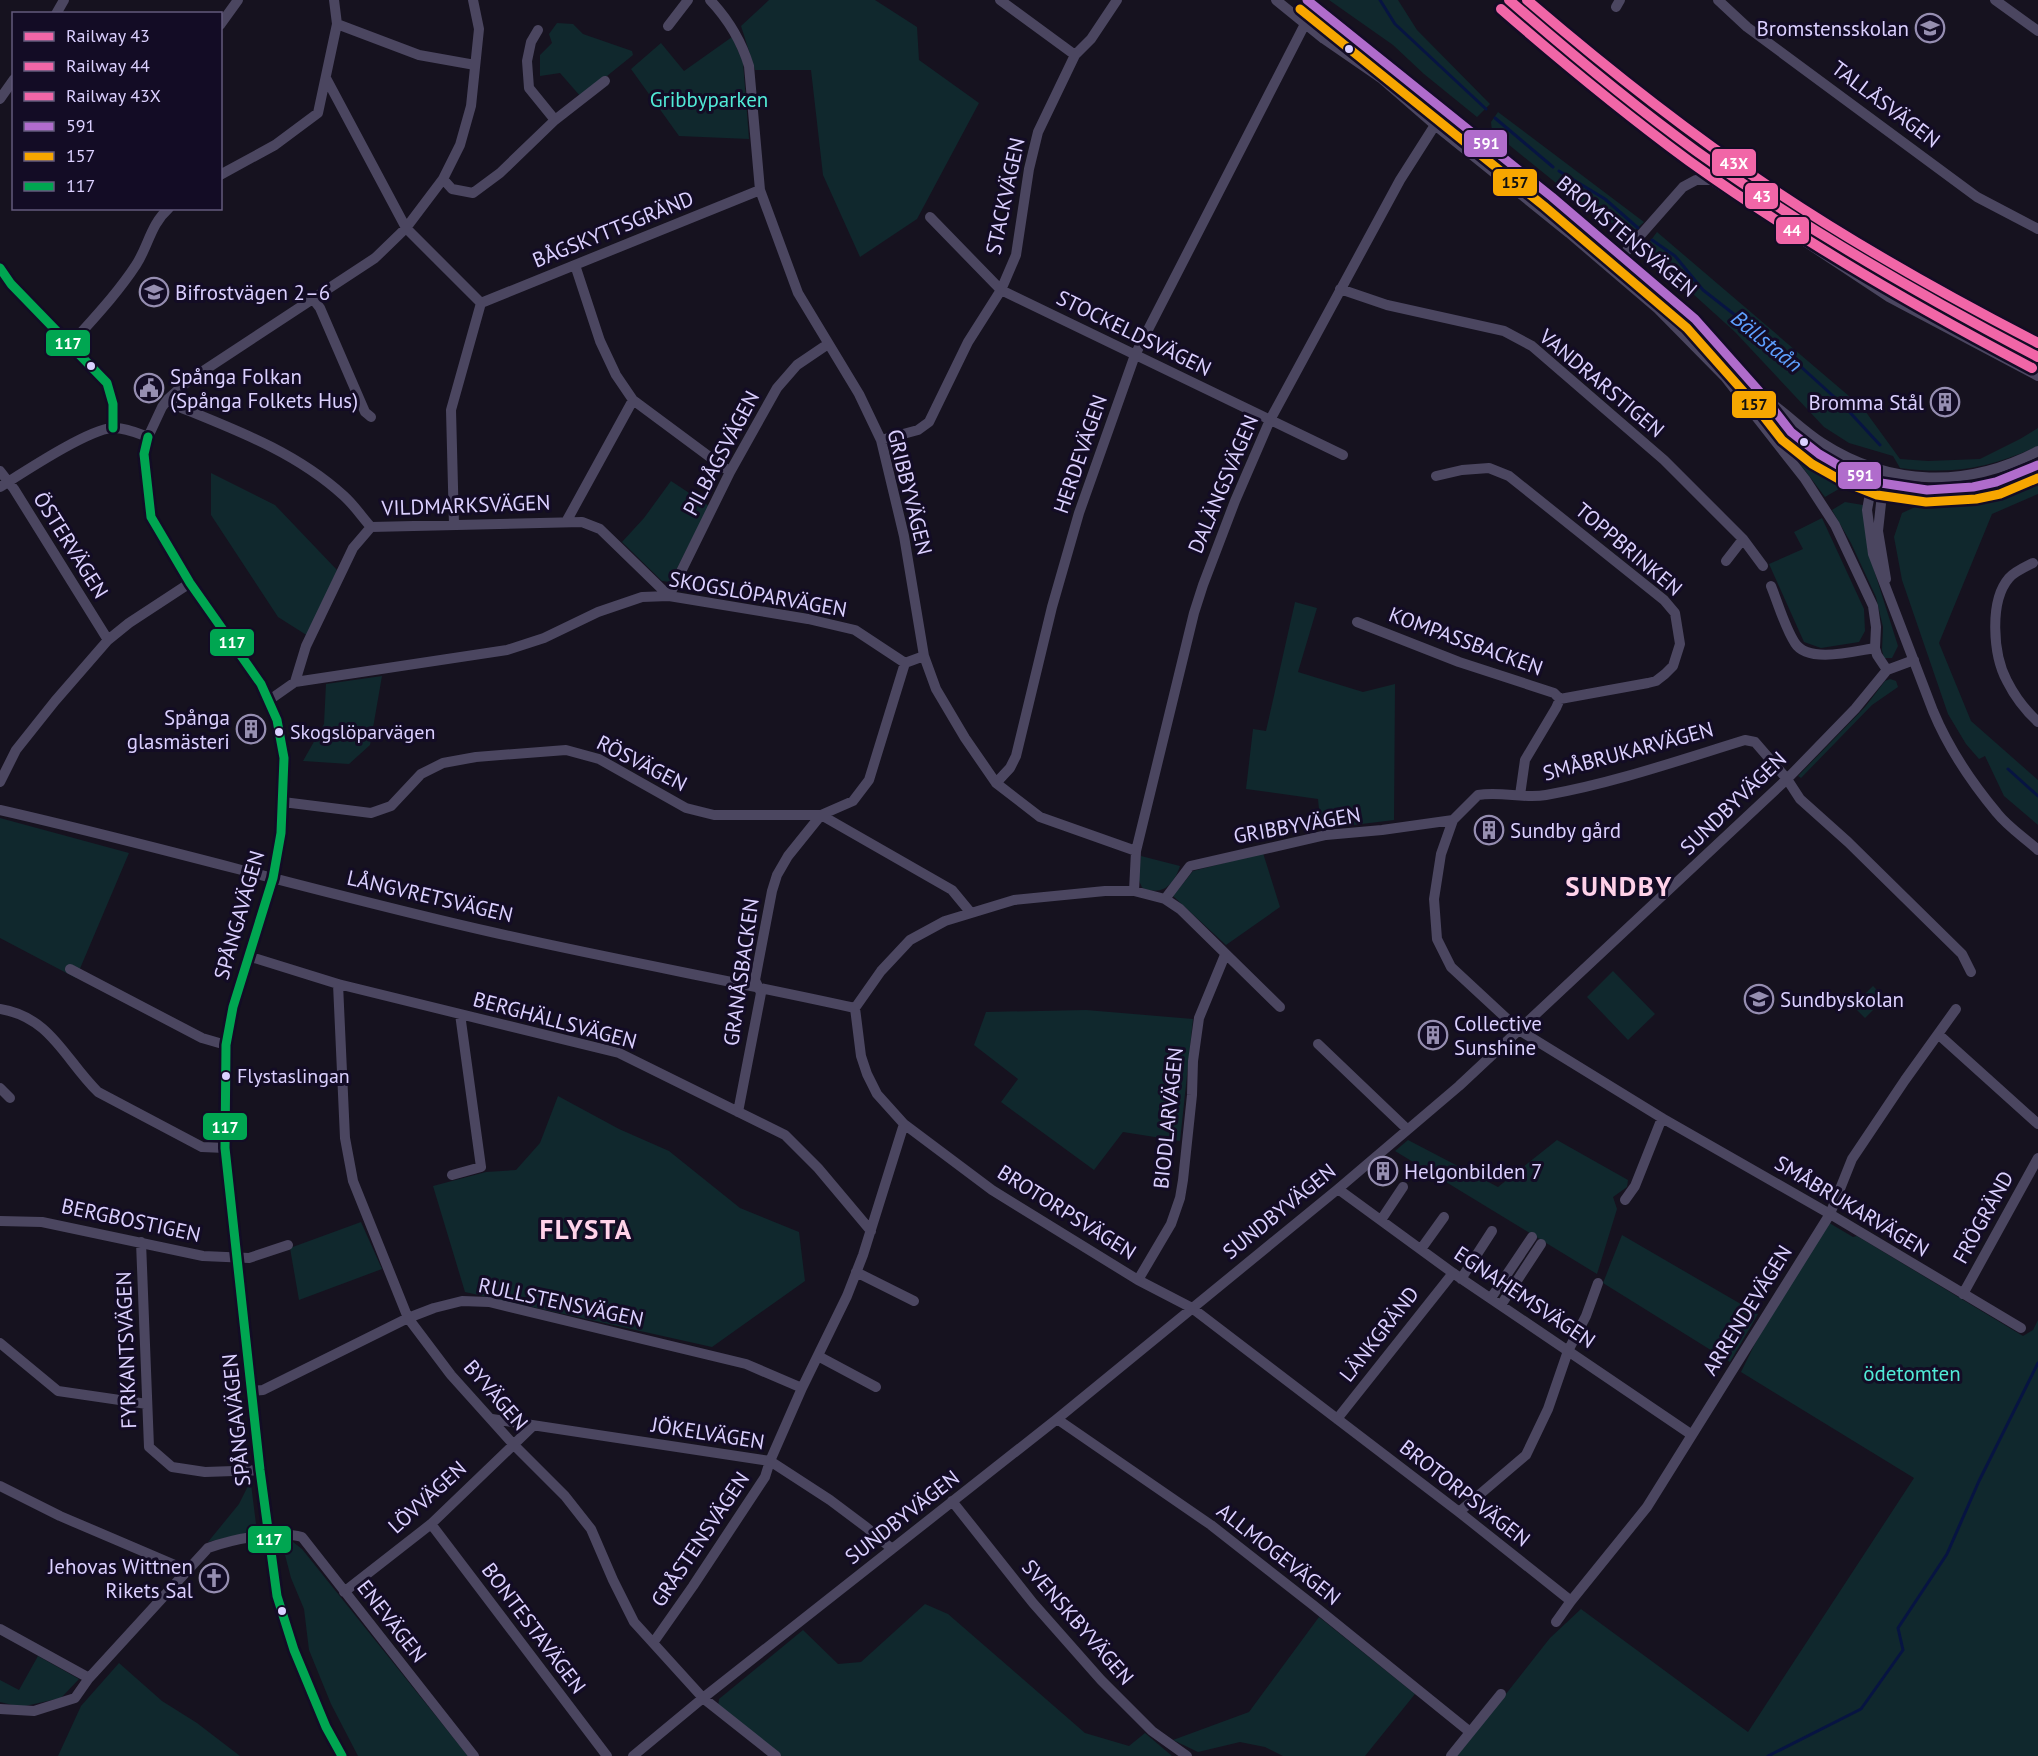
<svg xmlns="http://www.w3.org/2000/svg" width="2038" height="1756" font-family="'PT Sans',sans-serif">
  <rect width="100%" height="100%" fill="#16121f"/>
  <!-- green -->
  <path fill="#10282d" d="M769 0H875L917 27 919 60 979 103 917 219 860 257 823 175 811 70H755L741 26Z
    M1329 0H1398L1417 30 1490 104 1477 117 1424 74 1393 45Z
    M557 23 573 24 583 34 632 51 633 55 581 97 560 73 540 76V55L552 43 549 34Z
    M732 37 743 62 749 139 679 136 631 69 661 43 684 71Z
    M1498 112 1644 222 1632 233 1623 232 1600 214 1572 196 1492 131 1491 122Z
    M1657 232 1863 408 1900 459 1928 461 1980 459 2020 439 2038 428V446C1990 468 1953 475 1900 468L1893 456 1849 443 1824 427 1735 332 1649 254 1648 244Z
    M1782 436 1807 463 1840 480 1844 486 1825 497 1782 440Z
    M211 473 275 505 337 570 308 636 278 617 211 515Z
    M671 481 709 506 670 582 662 581 622 542 644 518Z
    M2029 483 2038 485V494L1992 514 1939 643 1971 721 2038 780V825L2004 796 1985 756 1979 759 1966 744 1948 714 1902 580 1894 537 1902 513 1924 503 1980 502Z
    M1845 502 1863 505 1868 551 1898 646 1892 658H1884L1882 650 1883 627 1876 597 1851 543 1832 510Z
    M1822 518 1864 609 1865 631 1859 642 1821 648 1804 642 1769 564 1803 549 1794 532Z
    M1295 602 1317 608 1298 672 1363 692 1395 684 1394 820 1321 829 1318 799 1246 789 1253 729 1266 731Z
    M382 676 370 745 349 764 303 761 324 724 326 684Z
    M1890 679 1896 681 1898 687 1872 705 1801 778 1798 776 1865 707 1885 681Z
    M0 818 129 853 76 978 0 938Z
    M1263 853 1280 907 1226 945 1173 896 1193 871Z
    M1141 856 1180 866C1175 881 1166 894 1149 890 1145 889 1142 889 1141 885 1136 877 1140 864 1141 856Z
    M1613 971 1655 1014 1628 1040 1587 997Z
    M1873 986 1885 998 1865 1018 1853 1006Z
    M1086 1010 1193 1019 1180 1141 1123 1132 1094 1170 1001 1102 1018 1079 974 1045 986 1012Z
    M558 1096 619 1129 669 1151 740 1208 799 1232 805 1281 712 1347 465 1292 433 1186 486 1172 516 1170 540 1143Z
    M1408 1140 1498 1187 1557 1140 1628 1180 1627 1187 1613 1197 1617 1209 1597 1274 1395 1151Z
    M1826 1221 1853 1237 1857 1236 2023 1336 2033 1330 2038 1320V1756H1457L1550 1638 1581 1609 1748 1732 1914 1478 1741 1372 1780 1293Z
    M361 1222 382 1269 299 1300 290 1248Z
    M1622 1235 1758 1314 1730 1362 1603 1283Z
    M249 1484H251L256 1524 254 1531 208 1542 239 1504Z
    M293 1542 302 1549 468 1756H358L331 1704 309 1650 304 1609 291 1578 284 1551Z
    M925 1604 948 1614 1085 1733 1129 1746 1145 1733 1172 1756H780L718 1708 719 1699 803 1630 838 1664 861 1662Z
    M1319 1617 1415 1694 1365 1756H1283L1265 1747 1240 1742 1198 1752 1173 1740 1249 1712Z
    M38 1656 79 1679 61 1698 21 1707 0 1702V1680L19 1690Z
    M119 1663 162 1701 197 1723 240 1756H58L81 1706Z"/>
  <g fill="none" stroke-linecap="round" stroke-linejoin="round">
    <!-- stream -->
    <path stroke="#071442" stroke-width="3" d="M1380 0 1395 24 1486 109
      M1495 118 1553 167
      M1559 171 1605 199 1638 228
      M1652 240 1675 256 1703 290 1799 365 1843 405 1880 445
      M2008 769 2038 796
      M1768 1756 1861 1709 1903 1650 1898 1628 1947 1554 1979 1481 2038 1363"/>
    <!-- minor -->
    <path stroke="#4b4660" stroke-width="10" d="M710 0C729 20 741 40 749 66L760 190 798 293 859 394 881 440 904 536 924 656 936 689 965 738 996 783 1040 817 1136 851
      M1000 0 1075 55
      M1276 0 1324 39 1382 79 1435 125 1569 233 1658 309 1725 377 1805 479 1835 525 1873 606 1876 627 1875 648 1877 655 1887 670
      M1307 0C1438 105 1570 207 1695 319 1708 331 1720 346 1732 360 1744 374 1757 387 1768 401 1774 408 1778 417 1784 424 1802 446 1833 465 1860 476 1915 499 1986 494 2038 465
      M1718 0 1747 27 1977 197 2038 229
      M1995 0 2038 31
      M1616 7 1620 0
      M56 14 64 0
      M337 24 419 55 475 65
      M220 25 238 0
      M668 26 688 0
      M326 78 406 228 481 303
      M0 99 14 79
      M555 120 605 81
      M220 175 275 145 318 113 337 24 334 0
      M443 179 452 189 473 193 500 173 555 120 529 88 527 61 531 42 538 30
      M930 217 1001 290 1343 455
      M1623 255 1683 187 1696 180H1712L1889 297 2038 376
      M575 265 600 341 616 375 633 400 730 472
      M0 268 11 284 107 383 113 404V428
      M1340 289 1387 305 1504 331 1532 346 1664 460 1743 539 1763 566
      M313 299 320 308 365 412 371 417
      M481 303 760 190
      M70 345C93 319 117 294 136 265 149 245 150 225 169 208
      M168 399 177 406C236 430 296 452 344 496 354 505 362 517 371 527
      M1775 406C1791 418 1805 432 1822 443 1890 487 1968 488 2038 451
      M881 440 918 430 929 422 968 342 1001 290 1016 255 1029 169 1038 132 1075 55 1091 39 1117 0
      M1875 467 1867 510 1873 554 1933 711C1948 747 1972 783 1997 813 2008 827 2025 838 2038 850
      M0 471 14 489 108 640
      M1436 476 1462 470 1489 468 1509 476 1664 600 1675 613 1680 644 1673 666 1665 674 1656 681 1648 683 1560 699 1556 708 1525 760 1520 795
      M1884 476 1878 531 1886 579
      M0 487C24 472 87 430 112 428 124 427 137 433 148 437
      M566 522 633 400
      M454 525 451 410 481 303
      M371 527 582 522 600 529 669 596 730 472 777 388 797 365 828 344
      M1726 561 1743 539
      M2033 563C2025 567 2014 572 2009 578 1989 601 1993 655 2007 681 2015 697 2025 710 2038 722
      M1771 586C1778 603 1785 628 1795 643 1808 664 1855 651 1875 648
      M1357 622 1459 662 1554 693 1560 699
      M295 682 306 646 353 548 371 527
      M268 701 295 682 507 650 544 638 598 612 642 597 669 596 808 619 855 630 905 663 924 656
      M0 782 16 750 55 701 108 640 129 623 190 583
      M996 783 1010 768 1016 756 1052 607 1079 513 1135 355 1305 24
      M283 802 371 813 391 806 421 774 443 763 476 757 566 750 599 759 686 808 714 815H821L952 890 971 913
      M0 810C163 847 324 894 487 931 609 959 733 981 855 1008
      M1134 891 1136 851 1194 613 1203 585 1235 501 1270 420 1400 180 1435 125
      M1165 899 1190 866 1326 835 1382 830 1453 820
      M248 956 338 984 619 1053 785 1135 818 1168 871 1231
      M70 969 202 1038 226 1045
      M1971 972 1962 954 1848 842 1800 799 1787 779 1755 742 1745 740C1680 760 1614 783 1546 795 1524 799 1501 791 1478 795L1453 820 1441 854 1434 899 1437 939 1451 967 1519 1030 1662 1118 1830 1214 2021 1328
      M338 984 345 1138 353 1181 408 1318 451 1375 513 1444 565 1496 591 1529 613 1580 634 1622 703 1698 776 1756
      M1280 1007 1180 909 1165 899 1134 891H1105L1014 900 945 921 910 940 881 971 855 1008 861 1056 867 1074 877 1094 904 1124 992 1190 1138 1280 1192 1308 1459 1512 1571 1601
      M0 1009C51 1017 65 1060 98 1092L202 1147 225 1148
      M1938 1034 2038 1124
      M1318 1044 1407 1129
      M0 1088 10 1098
      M738 1112 761 993 755 980 772 891 777 875 788 856 821 815 853 801 869 780 905 663
      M452 1175 481 1167 460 1014
      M1338 1189 1453 1273 1692 1435
      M1625 1200 1635 1186 1662 1118
      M1381 1220 1403 1187
      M0 1221 42 1222 203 1256 249 1258 288 1245
      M141 1242 149 1447 172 1467 205 1472 260 1470
      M1421 1249 1444 1217
      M856 1272 914 1301
      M1461 1279 1492 1231
      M1138 1280 1171 1224 1180 1198 1183 1180 1192 1095 1193 1061 1199 1018 1225 955
      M1963 1294 2038 1158
      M1491 1298 1532 1237
      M1501 1305 1541 1244
      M0 1343 58 1391 147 1404
      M818 1356 876 1387
      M252 1391 263 1390 408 1318 434 1308 462 1301 489 1302 746 1364 802 1388
      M492 1419 770 1461 830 1500 866 1527 892 1549
      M1057 1419 1211 1525 1313 1605 1470 1732
      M1337 1419 1453 1273
      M0 1486 60 1516 189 1571
      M952 1501 1033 1603 1101 1680 1152 1731 1187 1756
      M1459 1512 1526 1455 1548 1409 1568 1351 1586 1316 1598 1283
      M431 1524 607 1756
      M344 1592 431 1524 533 1426
      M1556 1622 1571 1601 1647 1507 1830 1214 1852 1159 1905 1080 1956 1009
      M0 1629 89 1678
      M653 1643 693 1586 765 1477 770 1461 802 1388 847 1296 863 1255 904 1124
      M0 1709 34 1711 75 1698 89 1678 208 1548C233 1539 277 1530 302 1537L474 1756
      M342 1756 326 1727 294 1650 277 1596 260 1470 225 1148 226 1045 233 1007 273 878 281 833 284 758 277 720 261 684 190 583 151 517 144 454 148 437 162 407 168 399 188 381 375 258 406 228 443 179 460 145 471 106 479 29 473 0
      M633 1756 703 1698 1057 1419 1338 1189 1459 1086 1787 779 1855 709 1887 670 1914 660
      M1451 1756 1501 1694"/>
    <!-- bus-1 casing -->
    <g stroke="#130c25" stroke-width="14">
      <path id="bus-1" d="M1307 0 1552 197 1695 319 1759 391 1791 432 1819 454 1850 472 1881 483 1927 490 1973 487 1996 482 2038 465"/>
    </g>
    <!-- bus-2 casing -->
    <g stroke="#130c25" stroke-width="14">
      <path id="bus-2" d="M1300 9 1544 206 1687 328 1750 399 1782 440 1812 464 1844 482 1877 495 1926 502 1976 499 2000 494 2038 478"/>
    </g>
    <!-- bus-3 casing -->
    <g stroke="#130c25" stroke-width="14">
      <path id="bus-3" d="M0 268 11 284 107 383 113 404V428
        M148 437 144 454 151 517 190 583 261 684 277 720 284 758 281 833 273 878 233 1007 226 1045 225 1148 260 1470 277 1596 294 1650 326 1727 342 1756"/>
    </g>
    <!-- bus-1 -->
    <use href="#bus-1" stroke="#b06ccc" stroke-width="9"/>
    <!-- bus-2 -->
    <use href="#bus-2" stroke="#f7a600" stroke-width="9"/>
    <!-- bus-3 -->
    <use href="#bus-3" stroke="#00a651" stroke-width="9"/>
    <!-- rail-1 casing -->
    <g stroke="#130c25" stroke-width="15">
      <path id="rail-1" d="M1509 0C1570 53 1631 104 1696 151 1805 229 1920 295 2038 357"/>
    </g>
    <!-- rail-2 casing -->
    <g stroke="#130c25" stroke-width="15">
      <path id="rail-2" d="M1501 9C1562 62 1624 113 1689 161 1798 239 1914 306 2032 368"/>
    </g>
    <!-- rail-3 casing -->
    <g stroke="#130c25" stroke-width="15">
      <path id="rail-3" d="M1527 0C1604 66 1683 129 1768 186 1854 244 1945 295 2038 343"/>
    </g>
    <!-- rail-1 -->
    <use href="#rail-1" stroke="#f166a7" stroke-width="10"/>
    <!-- rail-2 -->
    <use href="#rail-2" stroke="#f166a7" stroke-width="10"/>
    <!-- rail-3 -->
    <use href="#rail-3" stroke="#f166a7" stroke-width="10"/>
  </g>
  <!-- icons -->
  <defs>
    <g id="school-ring" transform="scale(1.5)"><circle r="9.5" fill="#130c25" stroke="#968eb1" stroke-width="1.5"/><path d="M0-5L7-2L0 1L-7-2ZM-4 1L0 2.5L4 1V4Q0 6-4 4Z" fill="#968eb1"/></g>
    <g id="civic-ring" transform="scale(1.5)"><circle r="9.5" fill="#130c25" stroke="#968eb1" stroke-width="1.5"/><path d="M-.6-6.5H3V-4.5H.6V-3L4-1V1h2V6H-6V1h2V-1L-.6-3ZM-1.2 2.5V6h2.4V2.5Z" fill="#968eb1"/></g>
    <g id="building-ring" transform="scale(1.5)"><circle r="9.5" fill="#130c25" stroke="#968eb1" stroke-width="1.5"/><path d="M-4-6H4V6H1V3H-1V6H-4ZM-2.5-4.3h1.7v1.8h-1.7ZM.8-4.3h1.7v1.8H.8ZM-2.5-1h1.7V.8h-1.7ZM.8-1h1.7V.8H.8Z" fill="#968eb1"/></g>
    <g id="church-ring" transform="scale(1.5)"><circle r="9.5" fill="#130c25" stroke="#968eb1" stroke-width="1.5"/><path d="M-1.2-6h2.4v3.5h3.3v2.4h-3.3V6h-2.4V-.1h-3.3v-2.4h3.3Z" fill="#968eb1"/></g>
  </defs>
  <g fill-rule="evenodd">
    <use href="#school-ring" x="1930" y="28"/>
    <use href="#school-ring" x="154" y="292"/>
    <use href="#civic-ring" x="149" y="388"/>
    <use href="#building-ring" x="1945" y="402"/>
    <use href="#building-ring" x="251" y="729"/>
    <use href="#building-ring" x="1489" y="830"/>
    <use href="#school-ring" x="1759" y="999"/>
    <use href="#building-ring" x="1433" y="1035"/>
    <use href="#building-ring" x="1383" y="1171"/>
    <use href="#church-ring" x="214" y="1578"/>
  </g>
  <!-- markers -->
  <g fill="#dbd0ff" stroke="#130c25" stroke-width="2">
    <circle cx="1349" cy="49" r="5"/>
    <circle cx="91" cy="366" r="5"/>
    <circle cx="1804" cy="442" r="5"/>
    <circle cx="279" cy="732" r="5"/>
    <circle cx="226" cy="1076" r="5"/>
    <circle cx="282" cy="1611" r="5"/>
  </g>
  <g text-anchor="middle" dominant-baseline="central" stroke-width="6" stroke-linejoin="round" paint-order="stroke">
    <!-- bus labels -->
    <g font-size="20" fill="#dbd0ff" stroke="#130c25" text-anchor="start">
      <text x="290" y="732">Skogslöparvägen</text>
      <text x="237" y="1076">Flystaslingan</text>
    </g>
    <!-- poi labels -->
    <g font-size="21" fill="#dbd0ff" stroke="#130c25" text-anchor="start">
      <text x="1909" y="28" text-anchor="end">Bromstensskolan</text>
      <text x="175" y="292">Bifrostvägen 2–6</text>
      <text x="170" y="376">Spånga Folkan<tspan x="170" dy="24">(Spånga Folkets Hus)</tspan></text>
      <text x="1924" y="402" text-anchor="end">Bromma Stål</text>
      <text x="230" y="717" text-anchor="end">Spånga<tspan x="230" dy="24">glasmästeri</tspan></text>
      <text x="1510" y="830">Sundby gård</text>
      <text x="1780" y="999">Sundbyskolan</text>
      <text x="1454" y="1023">Collective<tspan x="1454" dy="24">Sunshine</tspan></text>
      <text x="1404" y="1171">Helgonbilden 7</text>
      <text x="193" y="1566" text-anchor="end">Jehovas Wittnen<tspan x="193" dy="24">Rikets Sal</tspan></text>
    </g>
    <!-- park labels -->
    <g font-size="21" fill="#51ead7" stroke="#130c25">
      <text x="709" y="99">Gribbyparken</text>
      <text x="1912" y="1373">ödetomten</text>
    </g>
    <!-- street labels -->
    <g font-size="21" fill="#dbd0ff" stroke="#130c25">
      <text transform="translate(1886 104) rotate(37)">TALLÅSVÄGEN</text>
      <text transform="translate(1005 196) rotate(-78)">STACKVÄGEN</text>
      <text transform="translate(613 229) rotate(-22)">BÅGSKYTTSGRÄND</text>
      <text transform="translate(1627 236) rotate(40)">BROMSTENSVÄGEN</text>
      <text transform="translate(1134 333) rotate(26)">STOCKELDSVÄGEN</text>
      <text transform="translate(1602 383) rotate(40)">VANDRARSTIGEN</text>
      <text transform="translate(721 453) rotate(-62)">PILBÅGSVÄGEN</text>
      <text transform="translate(1080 454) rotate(-71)">HERDEVÄGEN</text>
      <text transform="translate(1223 484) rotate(-67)">DALÄNGSVÄGEN</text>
      <text transform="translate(910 492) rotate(76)">GRIBBYVÄGEN</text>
      <text transform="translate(466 505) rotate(-2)">VILDMARKSVÄGEN</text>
      <text transform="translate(71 545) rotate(58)">ÖSTERVÄGEN</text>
      <text transform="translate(1629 549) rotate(40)">TOPPBRINKEN</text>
      <text transform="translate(758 594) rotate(10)">SKOGSLÖPARVÄGEN</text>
      <text transform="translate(1466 641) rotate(20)">KOMPASSBACKEN</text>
      <text transform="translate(1628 751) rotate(-15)">SMÅBRUKARVÄGEN</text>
      <text transform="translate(642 763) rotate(27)">RÖSVÄGEN</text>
      <text transform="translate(1733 803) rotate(-44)">SUNDBYVÄGEN</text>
      <text transform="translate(1297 825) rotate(-10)">GRIBBYVÄGEN</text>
      <text transform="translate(430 896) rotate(13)">LÅNGVRETSVÄGEN</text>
      <text transform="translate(239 915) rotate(-74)">SPÅNGAVÄGEN</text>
      <text transform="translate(741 972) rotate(-82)">GRANÅSBACKEN</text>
      <text transform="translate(555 1020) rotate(15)">BERGHÄLLSVÄGEN</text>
      <text transform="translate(1168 1118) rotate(-84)">BIODLARVÄGEN</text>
      <text transform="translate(1852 1206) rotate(31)">SMÅBRUKARVÄGEN</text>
      <text transform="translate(1279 1211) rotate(-39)">SUNDBYVÄGEN</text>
      <text transform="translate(1067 1212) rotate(32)">BROTORPSVÄGEN</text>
      <text transform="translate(1983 1217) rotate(-61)">FRÖGRÄND</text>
      <text transform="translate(131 1220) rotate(12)">BERGBOSTIGEN</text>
      <text transform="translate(1525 1297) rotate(34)">EGNAHEMSVÄGEN</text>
      <text transform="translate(561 1302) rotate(12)">RULLSTENSVÄGEN</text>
      <text transform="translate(1747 1310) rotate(-58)">ARRENDEVÄGEN</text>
      <text transform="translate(1379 1334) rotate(-52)">LÄNKGRÄND</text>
      <text transform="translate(126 1350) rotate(-92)">FYRKANTSVÄGEN</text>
      <text transform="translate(496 1395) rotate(49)">BYVÄGEN</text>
      <text transform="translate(236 1420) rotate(-96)">SPÅNGAVÄGEN</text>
      <text transform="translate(708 1433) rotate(9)">JÖKELVÄGEN</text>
      <text transform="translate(1465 1493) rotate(38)">BROTORPSVÄGEN</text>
      <text transform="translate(427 1497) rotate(-42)">LÖVVÄGEN</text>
      <text transform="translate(902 1517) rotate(-38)">SUNDBYVÄGEN</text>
      <text transform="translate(700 1539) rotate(-56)">GRÅSTENSVÄGEN</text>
      <text transform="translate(1279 1554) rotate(38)">ALLMOGEVÄGEN</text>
      <text transform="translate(392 1621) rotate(52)">ENEVÄGEN</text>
      <text transform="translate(1078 1622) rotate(49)">SVENSKBYVÄGEN</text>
      <text transform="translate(534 1628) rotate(53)">BONTESTAVÄGEN</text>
    </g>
    <!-- water labels -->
    <g font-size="22" font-style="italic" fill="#5ea0ff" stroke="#130c25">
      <text transform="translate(1767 341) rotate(39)">Bällstaån</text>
    </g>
    <!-- district labels -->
    <g font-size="27" font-weight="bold" letter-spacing="1.5" fill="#ffd2e9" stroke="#130c25">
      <text x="1619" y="886">SUNDBY</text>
      <text x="586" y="1229">FLYSTA</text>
    </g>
  </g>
  <g stroke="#130c25" stroke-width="2">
    <rect x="1463" y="129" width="45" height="29" rx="6" fill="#b06ccc"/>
    <rect x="1711" y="148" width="46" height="29" rx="6" fill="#f166a7"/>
    <rect x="1492" y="168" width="46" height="29" rx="6" fill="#f7a600"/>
    <rect x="1744" y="182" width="35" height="28" rx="6" fill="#f166a7"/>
    <rect x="1775" y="216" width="35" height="29" rx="6" fill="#f166a7"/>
    <rect x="45" y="329" width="46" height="28" rx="6" fill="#00a651"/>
    <rect x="1731" y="390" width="46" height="29" rx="6" fill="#f7a600"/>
    <rect x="1837" y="461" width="45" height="29" rx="6" fill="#b06ccc"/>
    <rect x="209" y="628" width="46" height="29" rx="6" fill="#00a651"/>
    <rect x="202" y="1112" width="46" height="29" rx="6" fill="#00a651"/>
    <rect x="247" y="1525" width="45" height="29" rx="6" fill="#00a651"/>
  </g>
  <g font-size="16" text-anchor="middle" font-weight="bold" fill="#fff">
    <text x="1486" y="149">591</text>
    <text x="1734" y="169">43X</text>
    <text x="1762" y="202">43</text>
    <text x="1792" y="236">44</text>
    <text x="68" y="349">117</text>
    <text x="1860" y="481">591</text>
    <text x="232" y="648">117</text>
    <text x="225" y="1133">117</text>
    <text x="269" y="1545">117</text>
  </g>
  <g font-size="16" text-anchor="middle" font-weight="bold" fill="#111">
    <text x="1515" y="188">157</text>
    <text x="1754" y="410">157</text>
  </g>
  <!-- legend -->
  <rect x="12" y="12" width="210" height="198" fill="#130c25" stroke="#635a7c" stroke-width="1.5"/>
  <rect x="24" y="32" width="30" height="9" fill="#f166a7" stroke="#635a7c" stroke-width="1.5"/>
  <text x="66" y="42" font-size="18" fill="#dbd0ff">Railway 43</text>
  <rect x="24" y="62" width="30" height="9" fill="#f166a7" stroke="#635a7c" stroke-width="1.5"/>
  <text x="66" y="72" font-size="18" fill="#dbd0ff">Railway 44</text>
  <rect x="24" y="92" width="30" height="9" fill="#f166a7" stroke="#635a7c" stroke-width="1.5"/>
  <text x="66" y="102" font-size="18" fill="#dbd0ff">Railway 43X</text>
  <rect x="24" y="122" width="30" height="9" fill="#b06ccc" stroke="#635a7c" stroke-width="1.5"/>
  <text x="66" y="132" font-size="18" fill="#dbd0ff">591</text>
  <rect x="24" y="152" width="30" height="9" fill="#f7a600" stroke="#635a7c" stroke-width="1.5"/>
  <text x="66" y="162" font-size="18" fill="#dbd0ff">157</text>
  <rect x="24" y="182" width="30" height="9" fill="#00a651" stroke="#635a7c" stroke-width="1.5"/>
  <text x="66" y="192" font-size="18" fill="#dbd0ff">117</text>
</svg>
